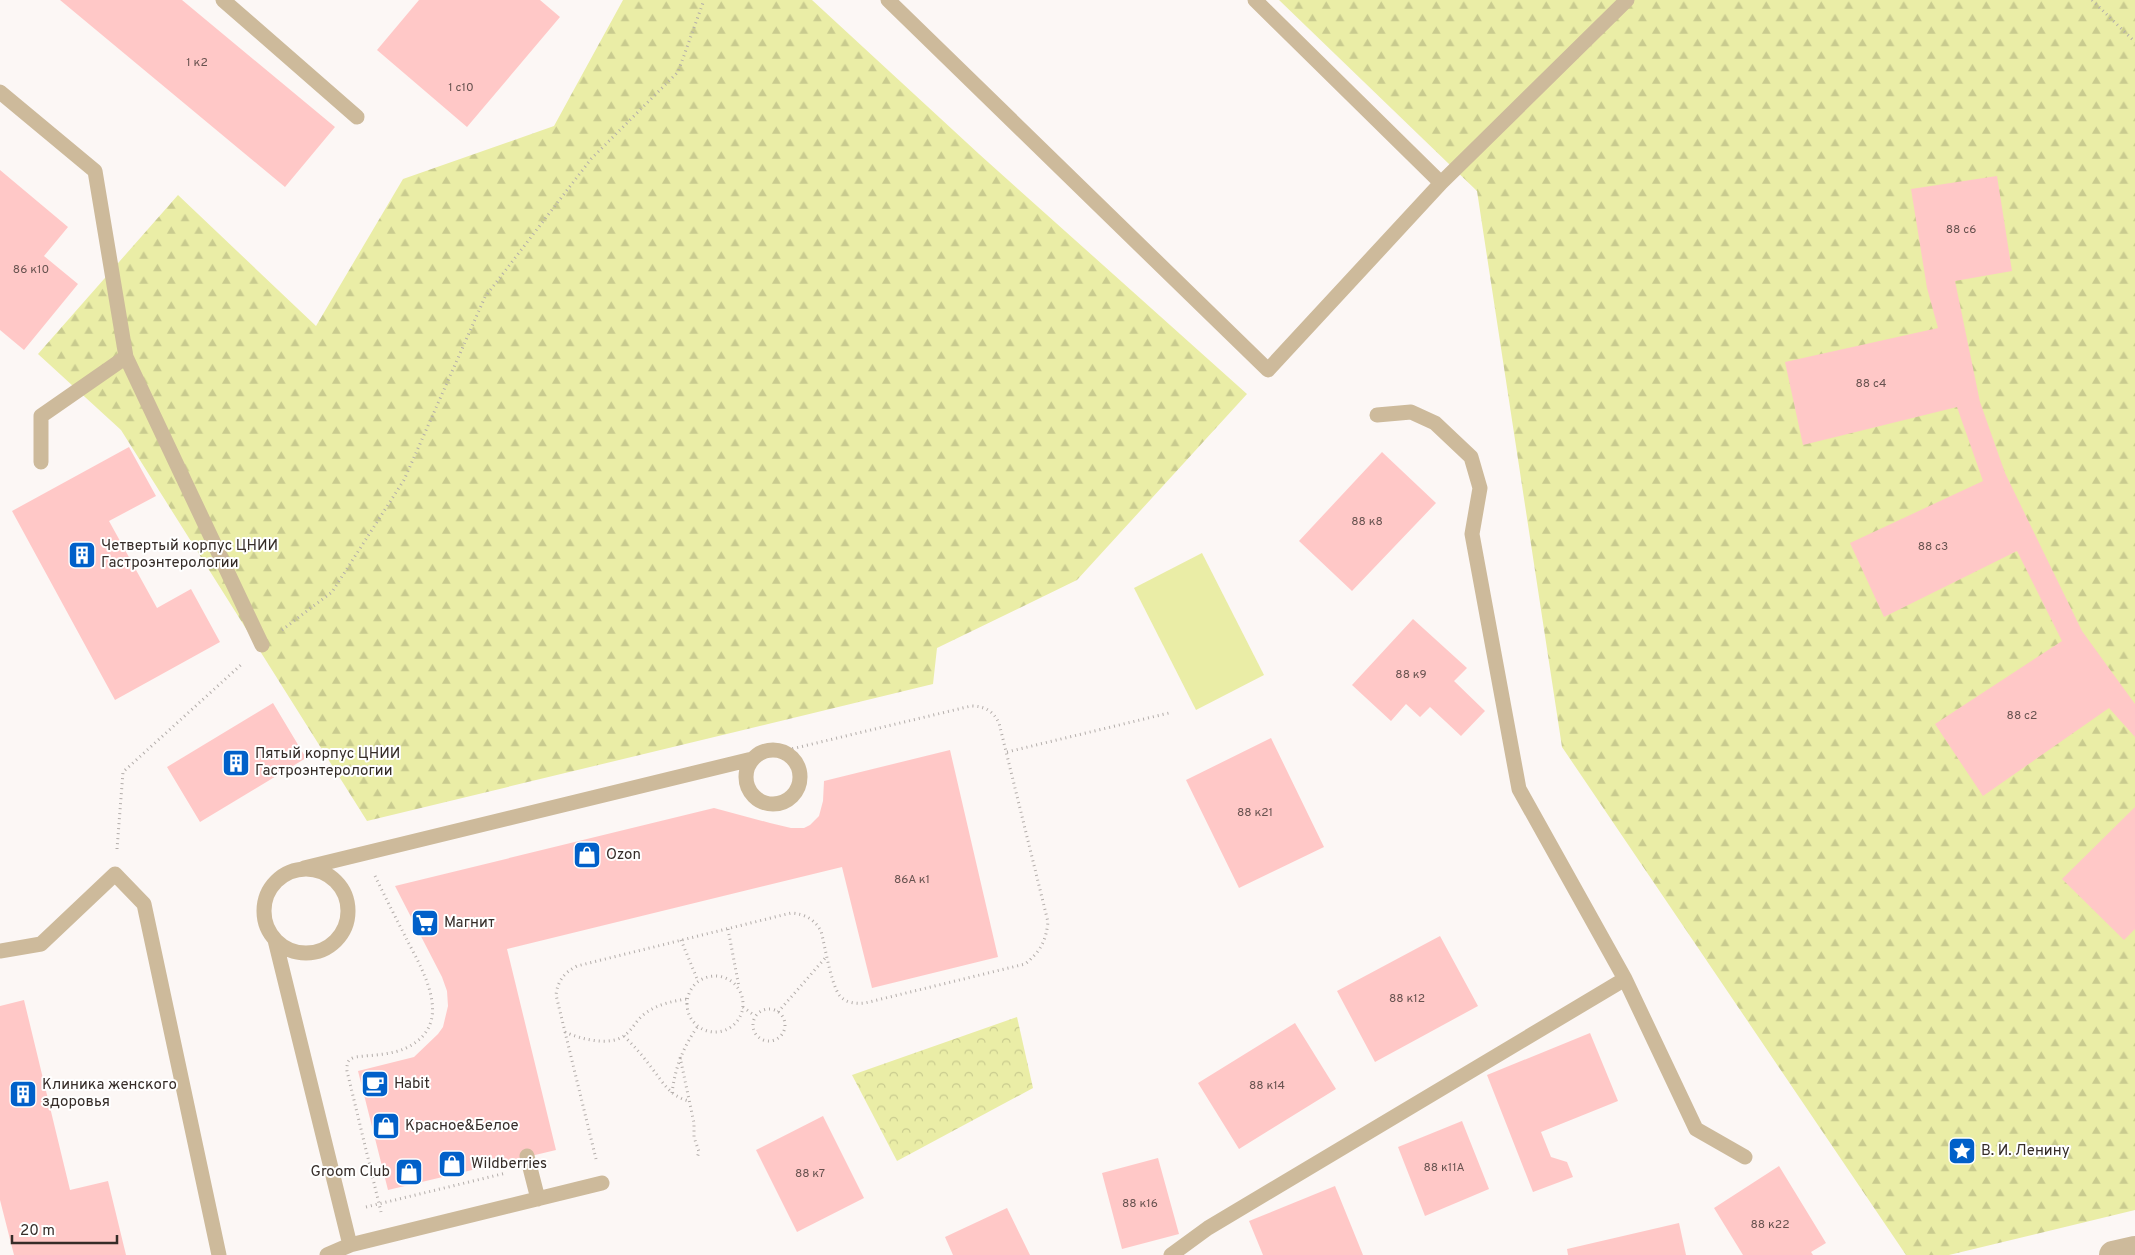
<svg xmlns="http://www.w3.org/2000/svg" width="2135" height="1255" font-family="Overpass,sans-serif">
  <defs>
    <pattern id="forest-firs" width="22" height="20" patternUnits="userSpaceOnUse" patternTransform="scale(1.25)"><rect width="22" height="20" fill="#eaeda6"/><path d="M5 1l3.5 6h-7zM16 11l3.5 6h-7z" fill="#c9cb8f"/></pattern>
    <pattern id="park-crowns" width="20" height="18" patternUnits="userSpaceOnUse" patternTransform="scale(1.25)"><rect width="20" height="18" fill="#eaeda6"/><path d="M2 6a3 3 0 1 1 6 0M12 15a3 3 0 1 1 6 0" fill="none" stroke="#c9cb8f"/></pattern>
  </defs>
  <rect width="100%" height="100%" fill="#fcf7f5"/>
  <!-- green -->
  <path fill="#eaeda6" d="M1202 553 1264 675 1196 710 1134 588Z"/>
  <!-- forest -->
  <path fill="url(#forest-firs)" d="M623 0H812L979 154 1247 394 1077 580 937 648 933 684 367 821 121 430 38 354 178 195 316 326 403 179 554 126Z
    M1279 0H2135V1210L1949 1255H1906L1562 747 1477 191Z"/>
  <!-- park -->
  <path fill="url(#park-crowns)" d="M1017 1017 1033 1088 897 1161 852 1075Z"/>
  <!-- building -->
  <path fill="#ffc8c7" d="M60 0H182L335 127 285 187Z
    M419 0H540L560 17 467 127 377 50Z
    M0 170 68 227 44 256 78 284 24 350 0 330Z
    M1997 176 2012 271 1955 281 1980 402 2005 473 2082 631 2135 704V737L2109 708 1983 796 1935 724 2062 641 2017 551 1884 617 1850 543 1983 481 1957 407 1803 445 1785 362 1938 328 1927 288 1911 189Z
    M129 447 156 496 109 521 157 608 191 589 220 642 115 700 12 511Z
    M1382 452 1436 503 1352 591 1299 541Z
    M1413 619 1467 668 1454 681 1485 711 1461 736 1430 707 1420 717 1406 704 1391 721 1352 685Z
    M273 703 306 758 200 822 167 767Z
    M1271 738 1324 847 1239 888 1186 780Z
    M950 750 998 957 872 988 842 867 507 949 556 1150 388 1190 358 1071 414 1057 438 1034 443 1027 448 1006 447 991 442 977 395 886 714 808 770 823 791 828H804L810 825 819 816 823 801 824 781Z
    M2135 807V929L2124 940 2062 879Z
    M1440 936 1478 1006 1375 1062 1337 991Z
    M24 1000 70 1190 108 1181 126 1255H14L0 1200V1006Z
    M1295 1023 1336 1089 1239 1149 1198 1083Z
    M1590 1033 1618 1101 1541 1132 1551 1157 1567 1162 1573 1177 1533 1192 1487 1075Z
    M823 1116 864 1198 797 1232 756 1150Z
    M1462 1121 1489 1189 1425 1216 1398 1147Z
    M1158 1158 1179 1234 1122 1249 1102 1173Z
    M1779 1166 1826 1243 1811 1252 1813 1255H1743L1714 1208Z
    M1335 1186 1363 1255H1263L1249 1221Z
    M1007 1208 1030 1255H953L945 1237Z
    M1679 1223 1686 1255H1568L1567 1249Z"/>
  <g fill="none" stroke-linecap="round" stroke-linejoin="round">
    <!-- path -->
    <path stroke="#b3adaa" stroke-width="3" stroke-dasharray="1 4" stroke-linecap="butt" d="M2092 0 2135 42
      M282 630 332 592 404 480 485 297 591 159 678 72 704 0
      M1007 752 1169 713
      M117 849 123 772 243 663
      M375 876C385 897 396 918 406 938 423 971 455 1023 408 1047 393 1055 372 1055 355 1057 347 1060 347 1063 347 1071L381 1212
      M728 929 739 987
      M681 940 698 981
      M687 1004a28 28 0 1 1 56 0a28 28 0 1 1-56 0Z
      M743 1007 755 1016
      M753 1025a16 16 0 1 1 32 0a16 16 0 1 1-32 0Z
      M778 1012 827 956
      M565 1032C580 1039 611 1047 625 1035 632 1030 636 1021 643 1015 655 1005 672 1001 687 999
      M624 1036C634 1046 643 1056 651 1067 663 1082 669 1096 689 1101
      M680 1057 694 1123V1137L699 1152 697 1158
      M672 1093C675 1068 683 1047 698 1026
      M596 1159 556 995C558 980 564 973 577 966L791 913C805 914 814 919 821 931 825 946 831 985 840 996 846 1003 856 1004 865 1003L1025 964C1040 952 1046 941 1048 922L999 723C993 711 985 706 971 706L783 751
      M366 1207 506 1173"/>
    <!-- lane -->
    <path stroke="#cdba9b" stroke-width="15" d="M223 0 357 117
      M888 0 1268 370 1441 183 1255 0
      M0 92 95 171 126 357 262 645
      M1441 183 1627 0
      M41 462V416L126 357
      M746 777a27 27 0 1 1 54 0a27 27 0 1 1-54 0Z
      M304 868 752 759
      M264 911a42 42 0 1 1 84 0a42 42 0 1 1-84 0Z
      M275 940 350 1245 602 1183
      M0 951 41 944 115 874 144 904 219 1255
      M1625 979 1696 1129 1745 1157
      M527 1156 538 1199
      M327 1255 350 1245
      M1171 1255 1208 1228 1625 979 1519 789 1472 534 1480 488 1471 457 1435 423 1411 412 1377 415"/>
    <!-- street -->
    <path stroke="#cdba9b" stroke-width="28" d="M2113 1255 2135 1250"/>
  </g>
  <!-- icons -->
  <defs>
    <g id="building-square" transform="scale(1.4375)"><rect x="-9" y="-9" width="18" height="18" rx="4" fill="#0160c9" stroke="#fff"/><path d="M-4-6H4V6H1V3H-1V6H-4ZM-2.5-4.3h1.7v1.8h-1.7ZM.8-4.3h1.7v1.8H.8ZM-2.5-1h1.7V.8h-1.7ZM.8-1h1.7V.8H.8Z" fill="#fff"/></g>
    <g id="shop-square" transform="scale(1.4375)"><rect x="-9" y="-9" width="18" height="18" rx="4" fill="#0160c9" stroke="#fff"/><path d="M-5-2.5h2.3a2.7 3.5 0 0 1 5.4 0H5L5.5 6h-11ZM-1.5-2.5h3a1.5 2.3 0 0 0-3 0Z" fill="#fff"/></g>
    <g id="supermarket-square" transform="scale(1.4375)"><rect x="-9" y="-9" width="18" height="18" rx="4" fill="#0160c9" stroke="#fff"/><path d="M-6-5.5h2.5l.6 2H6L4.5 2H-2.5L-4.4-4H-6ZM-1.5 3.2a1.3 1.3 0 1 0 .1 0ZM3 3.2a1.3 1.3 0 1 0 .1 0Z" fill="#fff"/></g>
    <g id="cafe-square" transform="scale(1.4375)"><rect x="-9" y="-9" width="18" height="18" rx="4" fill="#0160c9" stroke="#fff"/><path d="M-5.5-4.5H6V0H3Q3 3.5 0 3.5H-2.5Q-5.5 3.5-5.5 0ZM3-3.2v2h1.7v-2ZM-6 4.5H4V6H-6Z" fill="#fff"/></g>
    <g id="sight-square" transform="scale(1.4375)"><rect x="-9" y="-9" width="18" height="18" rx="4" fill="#0160c9" stroke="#fff"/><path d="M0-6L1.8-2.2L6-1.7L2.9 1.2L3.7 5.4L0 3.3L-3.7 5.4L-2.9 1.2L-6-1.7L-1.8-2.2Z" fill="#fff"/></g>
  </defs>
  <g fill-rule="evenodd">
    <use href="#building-square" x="82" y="555"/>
    <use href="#building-square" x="236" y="763"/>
    <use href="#shop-square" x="587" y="855"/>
    <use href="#supermarket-square" x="425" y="923"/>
    <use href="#cafe-square" x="375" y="1084"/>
    <use href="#building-square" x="23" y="1094"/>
    <use href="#shop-square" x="386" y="1126"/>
    <use href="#sight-square" x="1962" y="1151"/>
    <use href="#shop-square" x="452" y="1164"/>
    <use href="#shop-square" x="409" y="1172"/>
  </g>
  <g text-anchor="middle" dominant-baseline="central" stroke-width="4" stroke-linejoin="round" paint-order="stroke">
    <!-- number labels -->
    <g font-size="12" fill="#685350">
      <text x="197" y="63">1 к2</text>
      <text x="461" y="88">1 с10</text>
      <text x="1961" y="230">88 с6</text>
      <text x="31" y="270">86 к10</text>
      <text x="1871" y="384">88 с4</text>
      <text x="1367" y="522">88 к8</text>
      <text x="1933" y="547">88 с3</text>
      <text x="1411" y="675">88 к9</text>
      <text x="2022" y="716">88 с2</text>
      <text x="1255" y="813">88 к21</text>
      <text x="912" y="880">86А к1</text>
      <text x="1407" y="999">88 к12</text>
      <text x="1267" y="1086">88 к14</text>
      <text x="1444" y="1168">88 к11А</text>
      <text x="810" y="1174">88 к7</text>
      <text x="1140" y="1204">88 к16</text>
      <text x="1770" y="1225">88 к22</text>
    </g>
    <!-- poi labels -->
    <g font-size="15" fill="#352c28" stroke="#fff" text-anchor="start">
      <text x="101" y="546">Четвертый корпус ЦНИИ<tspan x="101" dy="17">Гастроэнтерологии</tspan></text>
      <text x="255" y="754">Пятый корпус ЦНИИ<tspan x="255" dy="17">Гастроэнтерологии</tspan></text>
      <text x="606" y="855">Ozon</text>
      <text x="444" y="923">Магнит</text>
      <text x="394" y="1084">Habit</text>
      <text x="42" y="1085">Клиника женского<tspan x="42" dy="17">здоровья</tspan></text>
      <text x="405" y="1126">Красное&amp;Белое</text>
      <text x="1981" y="1151">В. И. Ленину</text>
      <text x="471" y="1164">Wildberries</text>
      <text x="390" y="1172" text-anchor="end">Groom Club</text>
    </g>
  </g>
  <!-- scale -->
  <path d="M12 1235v8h105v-8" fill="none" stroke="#352c28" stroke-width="2.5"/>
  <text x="20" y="1235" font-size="15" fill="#352c28" stroke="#ffffff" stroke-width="4" paint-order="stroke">20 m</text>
</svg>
